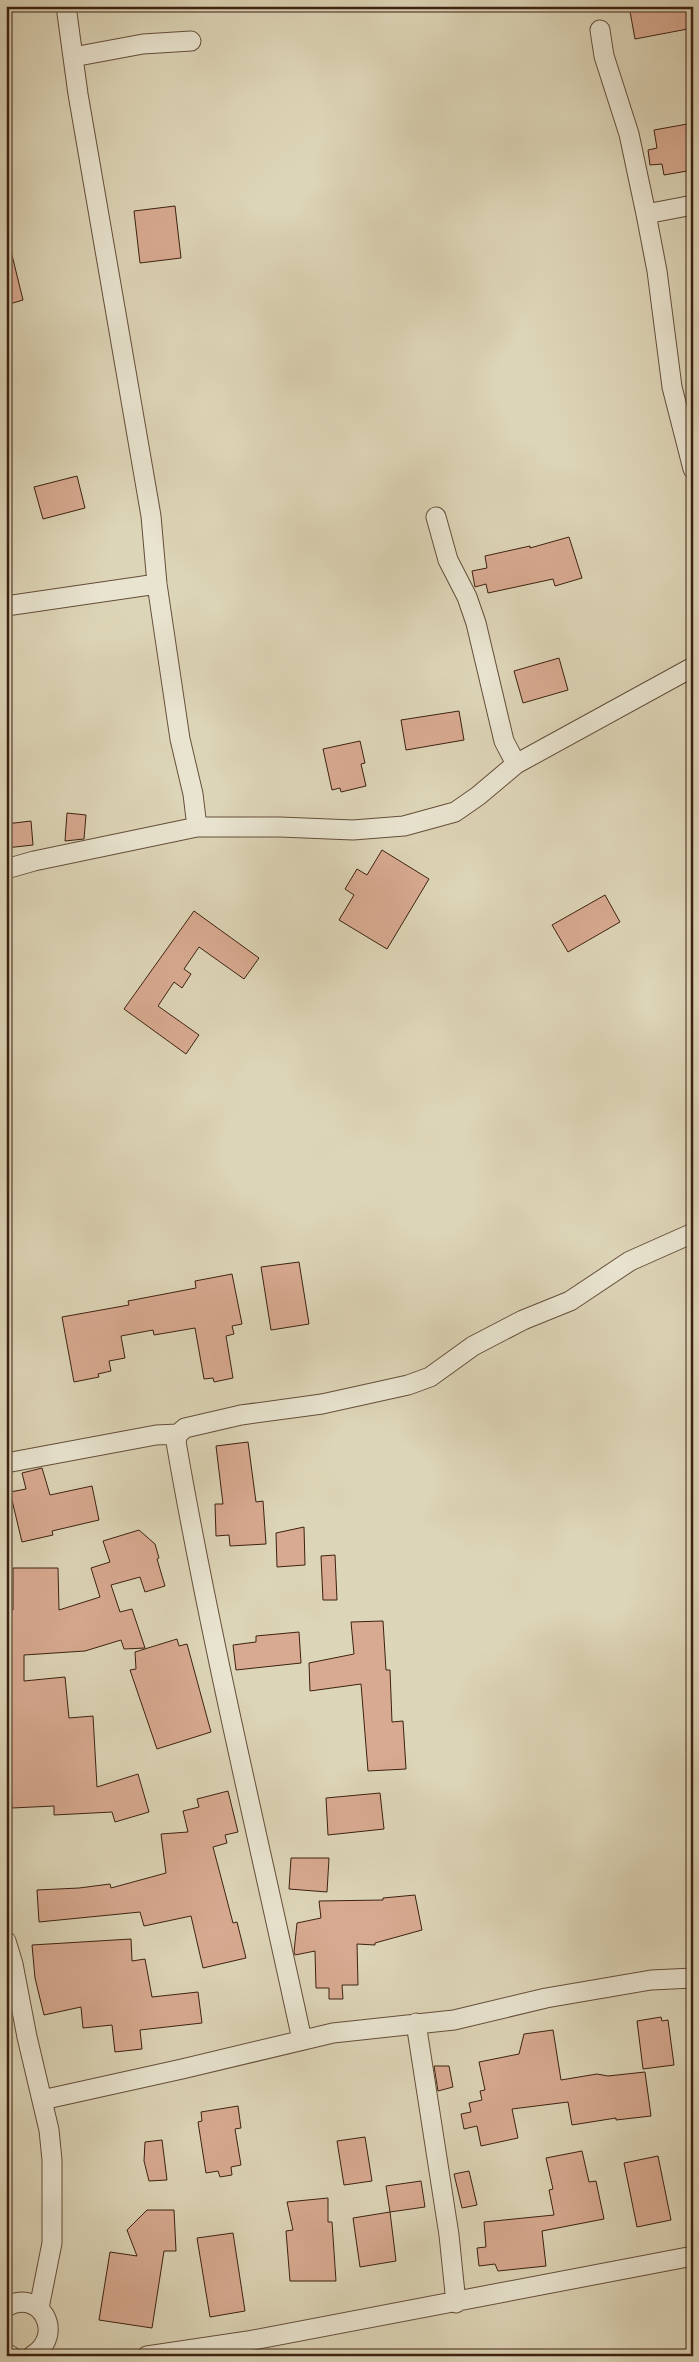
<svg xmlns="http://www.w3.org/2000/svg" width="699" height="2362" font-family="'IM FELL French Canon',serif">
  <rect width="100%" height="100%" fill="#ddd5b7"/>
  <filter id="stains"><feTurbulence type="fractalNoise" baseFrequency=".004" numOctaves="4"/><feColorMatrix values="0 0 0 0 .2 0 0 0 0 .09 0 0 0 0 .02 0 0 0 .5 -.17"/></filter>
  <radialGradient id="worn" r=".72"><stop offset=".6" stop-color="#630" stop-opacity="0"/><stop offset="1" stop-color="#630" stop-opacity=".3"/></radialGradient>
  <!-- building -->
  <path fill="#d8aa91" stroke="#3c2111" d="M629 6H693V28L635 39Z
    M693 123V170L664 175 662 164 650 165 648 150 657 148 654 130Z
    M175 206 181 258 140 263 134 211Z
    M11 251 23 300 6 305V252Z
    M77 476 85 508 43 519 34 487Z
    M569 537 582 578 555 586 553 579 488 593 486 584 475 587 472 571 487 568 485 556 530 546V548Z
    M559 658 568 690 523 703 514 671Z
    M459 711 464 740 406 750 401 720Z
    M360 741 365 763 361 764 366 786 341 792 340 788 332 790 323 749Z
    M67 813 86 815 84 839 65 841Z
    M31 821 33 845 6 848V824Z
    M382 850 429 879 387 949 339 920 354 895 345 889 357 869 367 875Z
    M605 895 620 922 568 952 552 925Z
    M194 911 259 958 244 979 199 947 184 969 191 974 182 988 174 982 158 1006 199 1035 186 1054 124 1009Z
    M299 1262 309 1324 271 1330 261 1267Z
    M232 1274 242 1324 232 1326 234 1334 226 1336 233 1378 214 1382 213 1378 204 1379 195 1328 154 1335 153 1330 121 1336 125 1358 109 1361 111 1371 98 1374 99 1377 74 1382 62 1317 129 1305 128 1301 196 1288 195 1281Z
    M248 1442 256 1502 263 1501 266 1544 230 1546 229 1535 216 1536 215 1504H223L216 1446Z
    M42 1468 50 1495 92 1486 99 1520 52 1531 53 1535 22 1542 10 1492 26 1489 22 1473Z
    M304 1527 305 1565 277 1567 276 1533Z
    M139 1530 155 1544 159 1558 157 1559 165 1586 145 1592 140 1577 111 1585 120 1612 132 1609 145 1648 124 1649 121 1640 85 1651 24 1655V1681L65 1677 69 1718 93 1716 97 1787 138 1774 149 1812 115 1822 112 1812 54 1815V1806L12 1808 10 1754H6V1610H13V1568H58L59 1610 100 1597 91 1568 110 1562 103 1541Z
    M335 1555 337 1600H323L321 1556Z
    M383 1621 386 1670H390L392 1722 403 1721 406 1769 368 1771 361 1684 310 1691 309 1663 354 1654 351 1622Z
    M299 1632 301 1663 236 1670 233 1645 256 1642V1636Z
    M177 1639 179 1646 187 1644 211 1732 157 1749 130 1670 136 1669 135 1652Z
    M228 1791 238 1832 225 1835 227 1843 213 1847 233 1923 237 1922 246 1958 203 1968 191 1916 144 1926 140 1912 39 1922 37 1890 79 1888 110 1884 111 1888 166 1873 161 1834 188 1832 183 1811 199 1807 197 1799Z
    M380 1793 384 1829 328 1835 326 1798Z
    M291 1858H329L327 1892 289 1889Z
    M415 1895 422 1930 375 1943V1945L357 1944 358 1985H342L343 1999H329V1988H316L315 1951 295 1955 294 1952 297 1923 321 1918 319 1901 383 1900V1898Z
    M131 1939 132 1961 145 1959 152 1997 198 1992 202 2023 140 2030 142 2049 115 2052 112 2025 83 2028 81 2007 44 2015 35 1978 32 1945Z
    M661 2017 662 2021 668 2020 674 2065 643 2069 637 2021Z
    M553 2030 561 2080 597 2074 608 2076 645 2072 651 2116 616 2120V2118L572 2125 568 2102 512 2109 518 2138 481 2146 477 2126 464 2129 461 2114 471 2112 469 2103 482 2100 480 2091 485 2090 479 2062 519 2054 524 2034Z
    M434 2066H449L453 2087 438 2091Z
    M238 2106 241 2128 235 2129 241 2165 231 2167 232 2175 220 2177 218 2171 206 2173 198 2122 202 2121 201 2112Z
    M365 2137 372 2181 344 2185 337 2141Z
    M162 2140 167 2180 149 2181 144 2161 145 2142Z
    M582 2151 589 2182 596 2181 604 2219 542 2231 546 2266 498 2271 495 2264 479 2266 477 2248 486 2247 484 2222 554 2215 549 2190 553 2189 546 2158Z
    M658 2156 671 2220 637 2227 624 2163Z
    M469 2171 477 2205 462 2208 454 2174Z
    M421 2181 425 2207 390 2212 386 2186Z
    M328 2198V2222H332L336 2281H290L286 2231 293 2230 287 2202Z
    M147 2210H174L176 2251H164L152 2328 99 2320 110 2252 137 2256 127 2230Z
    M390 2212 396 2261 360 2267 353 2218Z
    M233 2233 245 2311 210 2317 197 2238Z"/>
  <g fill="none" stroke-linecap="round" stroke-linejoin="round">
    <!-- minor casing -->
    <g stroke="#644e3a" stroke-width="21">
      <path id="minor" d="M600 30 604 56 629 134 646 214 657 271 672 387 693 469
        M73 57 143 44 191 41
        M646 214 693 205
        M436 517 448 560 467 597 476 623 504 741 516 764
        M6 606 157 584
        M197 827H280L353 830 404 826 455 812 478 796 516 764 693 667
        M6 869 34 861 197 827 193 794 180 739 157 584 151 516 78 94 66 6
        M6 1463 156 1435 178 1434
        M6 1941 13 1964 27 2037 49 2130 52 2160V2243L39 2308
        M416 2023 449 2235 456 2303
        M302 2040C259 1841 211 1643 176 1442L178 1434 185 1428 241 1415 322 1404 408 1385 430 1377 473 1346 523 1320 570 1301 630 1261 693 1233
        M42 2100 182 2069 333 2033 454 2020 546 1998 651 1980 693 1978
        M6 2307C39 2287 67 2334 32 2356
        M6 2353 11 2356
        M147 2356 248 2341 693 2256"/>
    </g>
    <!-- minor -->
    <use href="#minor" stroke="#e9e4d0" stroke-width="19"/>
  </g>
  <!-- margin -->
  <rect width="699" height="2362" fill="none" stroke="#ddd5b7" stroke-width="25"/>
  <rect x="8" y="8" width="684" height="2347" fill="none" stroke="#3c2111" stroke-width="2.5"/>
  <rect x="12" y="12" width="674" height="2337" fill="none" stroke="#3c2111"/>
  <rect width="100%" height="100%" filter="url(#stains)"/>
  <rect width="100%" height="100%" fill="url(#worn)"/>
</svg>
